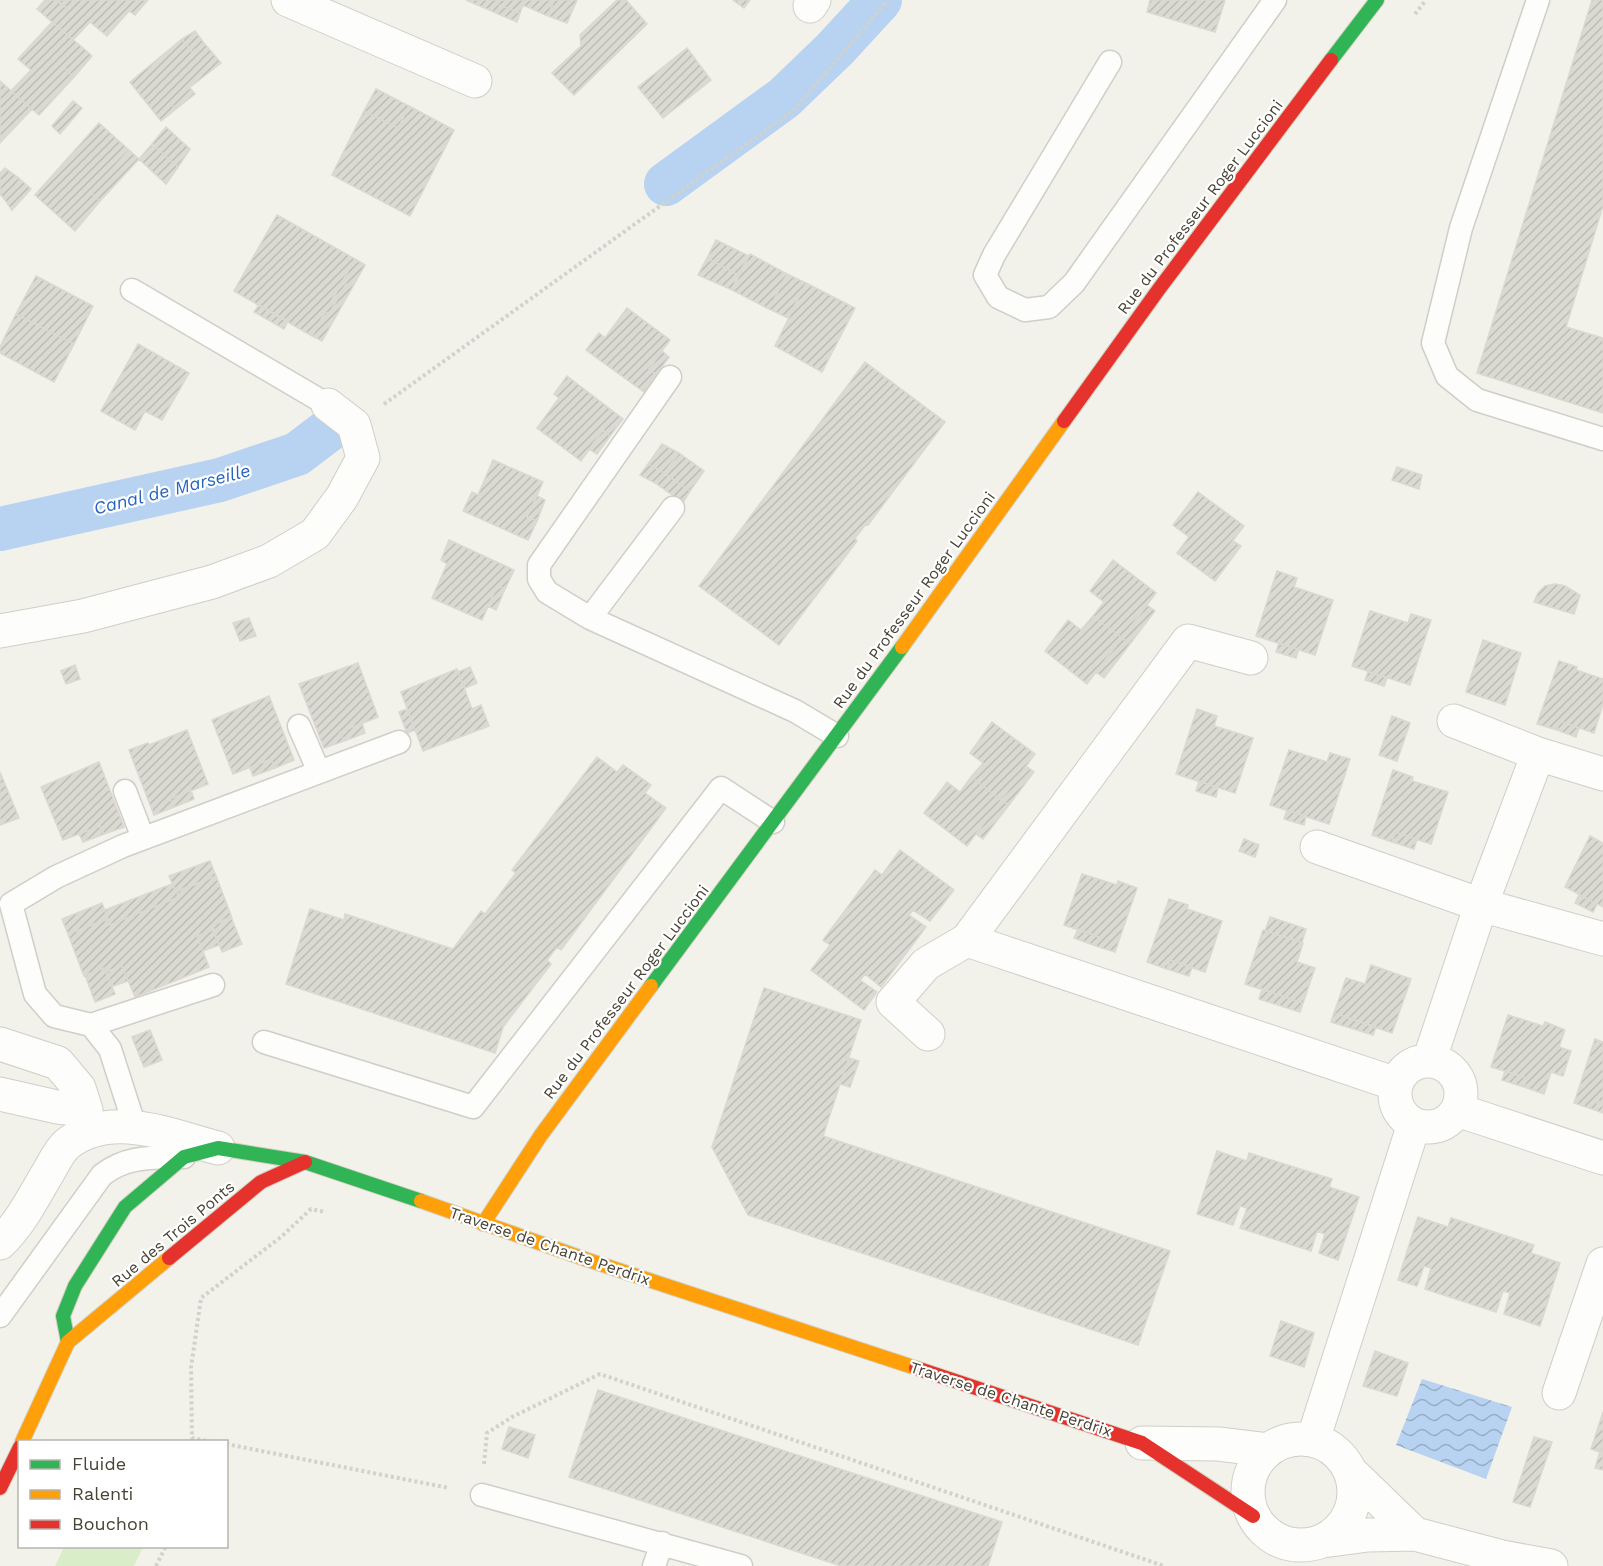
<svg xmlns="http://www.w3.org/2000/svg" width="1603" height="1566" font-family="'Work Sans',sans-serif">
  <defs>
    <pattern id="water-waves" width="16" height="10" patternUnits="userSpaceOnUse" patternTransform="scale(1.5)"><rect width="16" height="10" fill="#b8d2f2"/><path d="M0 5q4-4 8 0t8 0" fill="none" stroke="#98acc5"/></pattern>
    <pattern id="building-hatch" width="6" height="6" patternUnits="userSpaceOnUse" patternTransform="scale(1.5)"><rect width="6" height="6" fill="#dbdad2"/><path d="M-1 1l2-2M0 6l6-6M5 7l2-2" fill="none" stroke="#bdbcb5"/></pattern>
  </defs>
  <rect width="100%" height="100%" fill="#f2f1ea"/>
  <!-- pitch -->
  <path fill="#d9eec8" d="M64 1547V1546L143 1547 134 1566H55Z"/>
  <!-- water -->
  <path fill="url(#water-waves)" d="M1422 1379 1512 1407 1486 1479 1396 1445Z"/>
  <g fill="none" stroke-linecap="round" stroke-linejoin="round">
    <!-- canal -->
    <path stroke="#b8d2f2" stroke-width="44" d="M666 184 784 98 835 49 880 0
      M0 529 220 480 297 454 334 426"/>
  </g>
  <!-- building -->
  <path fill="url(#building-hatch)" stroke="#dad8d0" stroke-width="1.5" d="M45 0H57L67 8 74 0H148L135 15 129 11 107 36 90 22 73 40 37 9Z
    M60 0H74L67 8 58 2Z
    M466 0H554L548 16 523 5 520 13 500 5 496 13Z
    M554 0H577L567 23 548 16Z
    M617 0H626L647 24 574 95 552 73 581 46 580 35Z
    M733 0H750L744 8Z
    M1150 0H1225L1215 32 1147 12Z
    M1592 0H1603V206L1566 327 1603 338V413L1477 373Z
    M500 5 520 13 517 22 496 13Z
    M52 22 83 48 64 68 74 77 39 115 11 91 31 70 18 59Z
    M195 31 204 43 192 52 182 39Z
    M182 39 192 52 204 43 221 63 170 103 176 109 161 121 130 82Z
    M83 48 92 56 74 77 64 68Z
    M687 48 711 80 663 118 638 87Z
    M0 81 32 109 0 143Z
    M190 88 195 94 176 109 170 103Z
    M376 89 409 106 398 128 364 111Z
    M73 101 82 108 60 134 52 126Z
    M409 106 454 130 410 216 332 175 364 111 398 128Z
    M99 123 129 150 91 193 100 201 75 231 35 195Z
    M166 127 190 149 178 167 152 144Z
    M152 144 178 167 166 184 139 159Z
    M129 150 139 159 100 201 91 193Z
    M5 168 20 179 5 200 0 194V173Z
    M20 179 31 189 12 210 5 200Z
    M277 215 355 259 312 336 234 291Z
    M716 240 749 256 738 275 707 258Z
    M750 254 787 274 769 309 732 290Z
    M707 258 738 275 732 290 698 275Z
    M355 259 365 265 322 341 312 336 325 312 329 314 346 284 342 282Z
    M787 274 806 283 788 318 769 309Z
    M36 276 93 306 74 344 16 314Z
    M342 282 346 284 329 314 325 312Z
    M806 283 855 308 822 372 775 346Z
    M259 305 288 321 284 329 254 312Z
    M627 308 670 340 649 369 656 375 644 392 586 350 599 333 605 338Z
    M16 314 74 344 54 382 0 353V347Z
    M138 344 189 373 162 420 145 411 135 430 101 411Z
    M662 351 669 357 656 375 649 369Z
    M865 362 945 422 868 525 866 524 855 538 857 541 779 645 699 586Z
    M567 376 623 419 610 436 603 430 581 461 537 428 559 398 554 394Z
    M603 430 610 436 597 454 589 449Z
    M662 444 679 453 664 473 648 464Z
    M679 453 704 471 690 491 664 473Z
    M493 460 543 482 527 517 537 521 528 540 463 511 472 492 478 495Z
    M648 464 664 473 657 484 640 475Z
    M1397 467 1422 475 1419 489 1392 480Z
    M664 473 690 491 683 503 657 484Z
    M1198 492 1244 526 1207 575 1177 553 1189 537 1173 525Z
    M537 496 545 500 537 521 527 517Z
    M449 540 514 570 505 589 497 586 482 620 432 598 447 564 441 560Z
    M1233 541 1241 546 1215 581 1207 575Z
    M1113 560 1156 593 1122 638 1093 616 1104 602 1090 591Z
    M1277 571 1297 578 1294 587 1333 600 1315 655 1256 636Z
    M1555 584 1565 586 1580 595 1574 614 1534 602 1538 593 1545 586Z
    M497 586 505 589 496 610 488 606Z
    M1147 605 1155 611 1130 644 1122 638Z
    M1370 611 1408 623 1411 614 1431 620 1410 685 1352 666Z
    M1093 616 1122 638 1087 684 1045 651 1068 620 1081 630Z
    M249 618 256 636 240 641 233 623Z
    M1122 638 1130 644 1104 678 1096 672Z
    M1483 640 1521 653 1505 705 1466 692Z
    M1279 643 1299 649 1296 658 1276 652Z
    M1559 661 1577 667 1576 670 1603 679V704L1594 733 1559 721 1557 730 1537 724Z
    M358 663 378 717 340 732 344 741 324 748 299 684Z
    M75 665 80 679 66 684 61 671Z
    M470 667 477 683 465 688 458 672Z
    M457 669 472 709 481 705 489 726 423 751 401 692Z
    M1368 672 1387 678 1384 686 1365 680Z
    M269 696 294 760 275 768 271 759 233 774 212 720Z
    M407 709 415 730 407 733 399 712Z
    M1197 709 1217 716 1214 726 1253 738 1235 793 1176 774Z
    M1392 716 1410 723 1397 761 1379 755Z
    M1559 721 1579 728 1576 737 1557 730Z
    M992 722 1035 754 1001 800 971 777 983 763 970 753Z
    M362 723 365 733 344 741 340 732Z
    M187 730 208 784 170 799 174 807 154 815 129 750 148 743 149 745Z
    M1289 750 1327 762 1330 753 1350 759 1329 824 1270 805Z
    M597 757 617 772 623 765 651 785 645 793 666 808 561 950 557 947 547 960 551 964 503 1027 495 1053 286 984 310 909 344 920 345 914 453 949 481 911 485 914 516 873 512 870Z
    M271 759 275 768 253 776 250 768Z
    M99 762 124 827 104 834 100 826 63 840 41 787Z
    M1026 766 1034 772 1009 805 1001 800Z
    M1393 770 1413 777 1412 781 1448 792 1431 844 1395 832 1392 842 1372 835Z
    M0 772 19 818 0 825Z
    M971 777 1001 800 967 846 924 813 947 782 960 792Z
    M1199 781 1218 788 1216 797 1196 791Z
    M191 790 194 799 174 807 170 799Z
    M1001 800 1009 805 983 839 976 834Z
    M1287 810 1306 816 1304 825 1284 819Z
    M100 826 104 834 83 842 79 834Z
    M1395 832 1417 839 1414 849 1392 842Z
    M1590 836 1603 843V907L1565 887Z
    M1244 839 1259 845 1255 857 1239 851Z
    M900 850 954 890 930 921 913 910 909 915 926 927 881 987 865 974 860 980 877 992 864 1010 811 970 830 945 823 940 875 870 882 875Z
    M210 861 216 876 176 892 169 876Z
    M1082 874 1117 885 1118 881 1137 888 1115 952 1096 946 1099 937 1064 925Z
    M216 876 232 918 212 925 214 929 197 936 209 967 135 997 122 966 105 972 104 968 84 976 68 934 106 919 109 925 179 897 177 891Z
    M172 884 179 897 109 925 105 910Z
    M1579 895 1597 904 1593 912 1575 903Z
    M1169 899 1188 905 1187 909 1222 921 1205 972 1170 960 1167 969 1147 962Z
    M102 903 108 919 68 934 62 919Z
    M231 917 242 944 222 952 212 925Z
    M1270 917 1306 929 1302 942 1265 931Z
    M1078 929 1099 937 1096 946 1074 938Z
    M213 930 219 945 203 951 197 936Z
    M1263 930 1303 943 1297 962 1315 968 1303 1003 1245 984Z
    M1170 960 1192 967 1189 976 1167 969Z
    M1371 965 1411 979 1392 1033 1334 1013 1346 978 1365 984Z
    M122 966 128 981 113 986 106 972Z
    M104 968 115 994 95 1002 85 975Z
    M764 988 861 1020 823 1136 1170 1251 1138 1345 748 1215 712 1147Z
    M1262 989 1303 1003 1300 1012 1259 999Z
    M1334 1013 1376 1027 1373 1035 1331 1022Z
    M1508 1015 1543 1026 1545 1022 1565 1030 1559 1047 1571 1051 1563 1076 1551 1072 1544 1094 1524 1087 1527 1078 1491 1067Z
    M150 1030 162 1060 144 1067 132 1037Z
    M1595 1039 1603 1042V1103L1598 1101 1595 1110 1574 1103Z
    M849 1058 859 1061 850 1087 840 1084Z
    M1505 1071 1527 1078 1524 1087 1502 1080Z
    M1598 1101 1603 1103V1113L1595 1110Z
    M1217 1151 1247 1161 1249 1153 1332 1179 1329 1187 1359 1197 1338 1260 1319 1253 1325 1234 1317 1231 1311 1251 1240 1228 1247 1208 1240 1206 1233 1225 1197 1214Z
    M1418 1217 1448 1227 1451 1218 1534 1245 1531 1253 1560 1263 1540 1326 1504 1314 1510 1293 1503 1291 1496 1312 1425 1289 1431 1268 1424 1266 1417 1286 1398 1280Z
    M1281 1321 1314 1333 1304 1367 1270 1356Z
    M1375 1351 1408 1363 1397 1396 1363 1386Z
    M598 1390 1002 1522 988 1566H841L569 1477Z
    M1603 1412V1442L1600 1452 1591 1449Z
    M509 1427 535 1435 528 1458 502 1449Z
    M1534 1437 1552 1442 1530 1507 1513 1502Z
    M1603 1442V1470L1595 1468Z"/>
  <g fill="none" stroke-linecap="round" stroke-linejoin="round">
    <!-- lane casing -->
    <g stroke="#d0cec8" stroke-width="25">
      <path id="lane" d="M1538 0 1461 228 1433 343 1447 376 1477 400 1603 439
        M1110 62 994 255 985 275 998 297 1025 310 1049 307 1074 283 1275 0
        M132 290 328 405
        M670 377 539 565V579L547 592 590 618 795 711 837 736
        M590 618 673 508
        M299 726 319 772
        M125 791 143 838
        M91 1025 213 985
        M264 1042 473 1107 721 788 773 822
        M135 1127 110 1049 91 1025 54 1016 35 994 11 904 56 877 123 846 399 742
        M0 1316 102 1175C128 1155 153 1158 184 1157
        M482 1495 741 1566
        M654 1566 662 1543"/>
    </g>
    <!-- street casing -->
    <g stroke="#d0cec8" stroke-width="35">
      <path id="street" d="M288 0 475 81
        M810 6 814 0
        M0 631 83 616 212 582 269 561 315 534 342 497 363 458 354 425 328 405
        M1454 721 1538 754 1603 774
        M1317 847 1481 905 1603 939
        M967 940 1396 1084
        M928 1034 893 1002 926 964 967 940 1188 641 1251 658
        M0 1044 58 1063 79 1088 86 1110V1133
        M1395 1094a33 33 0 1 1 66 0a33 33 0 1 1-66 0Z
        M1429 1061 1481 905 1538 754
        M0 1094 57 1107 86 1110
        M1457 1110 1603 1158
        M0 1243C21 1223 34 1196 49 1171 54 1162 60 1150 67 1144 111 1109 171 1136 218 1148
        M1559 1393 1603 1264
        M1248 1492a53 53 0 1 1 106 0a53 53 0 1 1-106 0Z
        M1313 1440 1414 1124
        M1142 1443 1218 1444 1268 1450
        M1350 1471 1415 1534
        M1323 1541 1368 1535 1415 1534 1502 1557 1551 1566"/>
    </g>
    <!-- fast casing -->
    <g stroke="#d2d0c0" stroke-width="16">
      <path id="fast" d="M1331 60 1377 0
        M651 986 902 647
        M68 1342 63 1316 75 1286 125 1207 184 1157 218 1148 305 1162 421 1201"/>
    </g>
    <!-- slow casing -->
    <g stroke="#d2d0c0" stroke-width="16">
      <path id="slow" d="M902 647 1064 421
        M421 1201 585 1259 916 1368
        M483 1224 541 1135 651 986
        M22 1442 68 1342 169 1258"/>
    </g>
    <!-- jam casing -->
    <g stroke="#d2d0c0" stroke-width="16">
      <path id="jam" d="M1064 421 1159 289 1331 60
        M169 1258 261 1182 305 1162
        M916 1368 1142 1443 1253 1516
        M0 1488 20 1447"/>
    </g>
    <!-- path -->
    <path stroke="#d2d1ca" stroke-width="4" stroke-dasharray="3 3" stroke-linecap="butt" d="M1415 14 1426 0
      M384 404 794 110 888 0
      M212 1442 192 1438 191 1368 201 1298 281 1237 311 1209 325 1212
      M226 1444 449 1488
      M484 1464 487 1433 512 1417 600 1374 1164 1566
      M156 1566 166 1546"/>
    <!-- lane -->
    <use href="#lane" stroke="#fdfdfc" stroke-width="22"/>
    <!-- street -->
    <use href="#street" stroke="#fdfdfc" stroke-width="33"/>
    <!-- fast -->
    <use href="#fast" stroke="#30b455" stroke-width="14"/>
    <!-- slow -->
    <use href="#slow" stroke="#ff9f0a" stroke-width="14"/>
    <!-- jam -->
    <use href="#jam" stroke="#e5322d" stroke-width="14"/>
  </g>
  <g text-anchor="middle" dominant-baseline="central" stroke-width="4.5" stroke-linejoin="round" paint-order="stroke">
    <!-- street labels -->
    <g font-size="16" fill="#484435" stroke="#fff">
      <text transform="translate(1200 207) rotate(-53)">Rue du Professeur Roger Luccioni</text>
      <text transform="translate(914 600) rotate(-54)">Rue du Professeur Roger Luccioni</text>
      <text transform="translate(626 992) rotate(-53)">Rue du Professeur Roger Luccioni</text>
      <text transform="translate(173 1234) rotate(-40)">Rue des Trois Ponts</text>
      <text transform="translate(550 1246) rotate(19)">Traverse de Chante Perdrix</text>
      <text transform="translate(1011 1399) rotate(18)">Traverse de Chante Perdrix</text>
    </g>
    <!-- water labels -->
    <g font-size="18" font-style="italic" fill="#2664bc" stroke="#fff">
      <text transform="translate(172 489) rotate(-14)">Canal de Marseille</text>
    </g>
  </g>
  <!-- legend -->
  <rect x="18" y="1440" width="210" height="108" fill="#ffffff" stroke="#b6b4ae" stroke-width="1.5"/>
  <rect x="30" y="1460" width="30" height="9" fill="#30b455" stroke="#b6b4ae" stroke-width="1.5"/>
  <text x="72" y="1470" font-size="18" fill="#484435">Fluide</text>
  <rect x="30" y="1490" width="30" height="9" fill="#ff9f0a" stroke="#b6b4ae" stroke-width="1.5"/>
  <text x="72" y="1500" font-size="18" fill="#484435">Ralenti</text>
  <rect x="30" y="1520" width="30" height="9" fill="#e5322d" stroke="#b6b4ae" stroke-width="1.5"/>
  <text x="72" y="1530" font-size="18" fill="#484435">Bouchon</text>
</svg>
